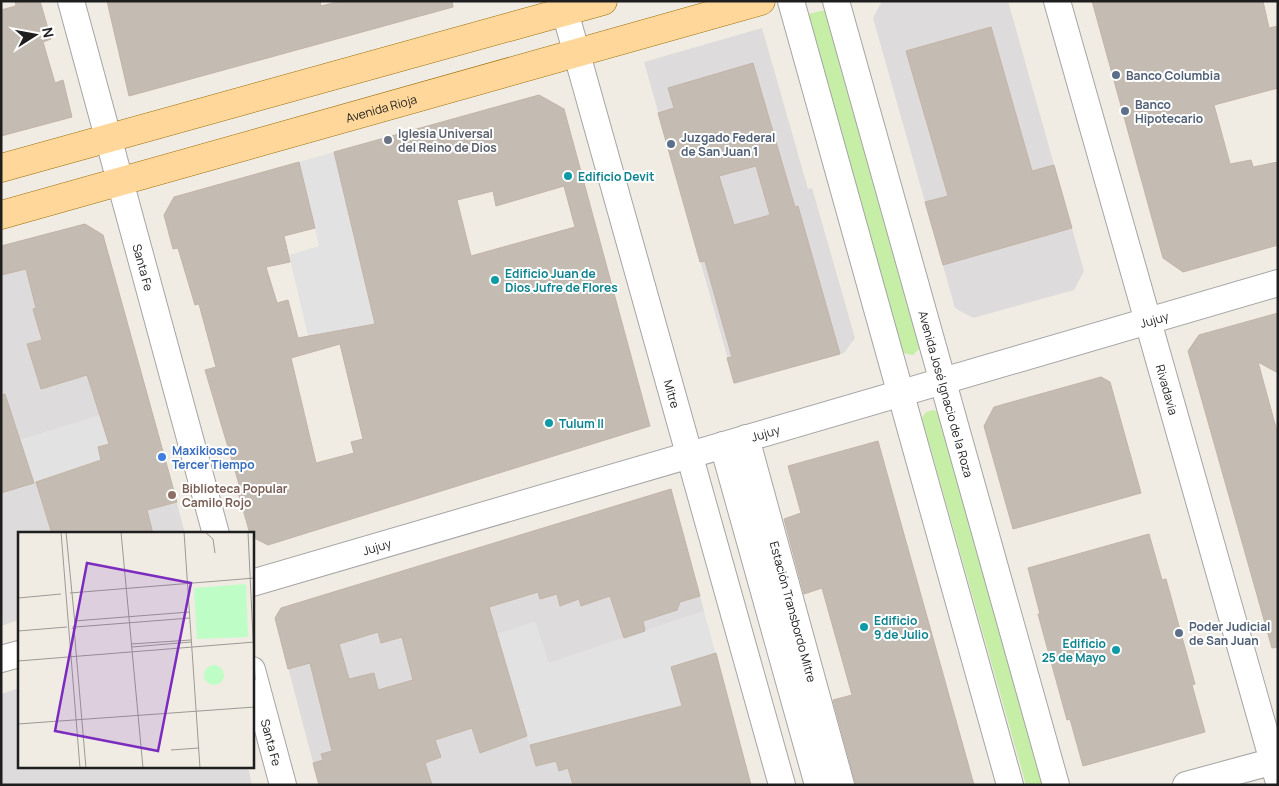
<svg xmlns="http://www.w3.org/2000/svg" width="1279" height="786" font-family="Manrope,sans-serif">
  <rect width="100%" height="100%" fill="#f0ece4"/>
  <!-- residential -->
  <path fill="#dddbdb" d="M882 1H1008L1084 271 1074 290 973 318 955 308 873 18Z
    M762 28 808 189 812 188 855 338 844 353 735 384 644 62Z
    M85 224 103 235 149 400 1 446V246Z
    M160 441 185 533 19 534V620L1 626V493Z
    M671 489 704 611 549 663 497 634 530 745 727 695 751 785H319L275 618 281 608Z
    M19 688V767H248L252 785H1V694Z"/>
  <!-- grass -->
  <path fill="#c7eea6" d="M825 10 920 348 913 355 903 353 808 14Z
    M934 410 938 412 1042 785H1026L922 418 926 412Z"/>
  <!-- parking -->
  <path fill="#e2e2e2" d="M334 152 375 324 308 336 289 255 319 246 299 162Z
    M149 400 160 441 1 493V446Z
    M704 611 727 695 530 745 497 634 535 621 549 663Z"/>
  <!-- building -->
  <path fill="#c4bcb3" stroke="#c3b3a5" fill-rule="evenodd" d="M15 1H40L51 39 43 42 55 83 63 80 72 117 1 136V10L16 6Z
    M107 1H320L321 6 341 1H452L453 7 129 96Z
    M1092 1H1263L1269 28 1278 26V88L1214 105 1230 164 1251 160 1253 167 1278 162V245L1183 272 1163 258Z
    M991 27 1032 171 1054 165 1072 228 943 265 925 202 948 196 906 51Z
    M753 63 795 207 798 206 840 354 734 383 727 358 732 357 705 261 700 262 658 113 674 108 668 88ZM756 166 770 215 734 225 719 176Z
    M539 95 564 109 650 426 268 545 252 537V534H250L236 485 239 484 205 370 216 367 199 304 195 305 178 248 173 249 164 215 174 197 299 162 315 228 284 236 290 262 266 267 277 303 288 300 298 338 375 324 334 152ZM564 186 575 227 471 256 457 200 493 191 496 206ZM340 344 363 439 351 442 354 453 316 463 291 358Z
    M85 224 103 235 177 502 147 510 153 534H52L36 482 101 460 98 447 109 444 87 375 41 389 27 344 42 340 33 309 36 308 26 269 1 275V246Z
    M1278 313V373L1258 362 1278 435V647L1272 648 1188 351 1199 335Z
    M1101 377 1110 382 1141 493 1013 529 984 426 994 407Z
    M5 394 34 483 1 493V395Z
    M878 441 893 495 974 785H856L833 700 852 695 822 588 804 594 784 519 801 513 788 466Z
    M671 489 700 596 680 602 677 610 643 621 645 631 624 638 610 596 581 606 579 599 560 606 557 594 540 599 538 592 489 607 527 736 480 753 472 728 435 740 441 757 425 763 432 785H319L313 763 323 760 321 754 332 751 310 663 288 669 275 618 281 608ZM378 632 381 643 402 637 413 680 378 690 374 673 349 679 339 644Z
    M1149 534 1162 580 1166 579 1195 684 1192 685 1205 732 1083 766 1070 719 1067 720 1038 614H1040L1028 568Z
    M716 653 751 785H573L568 768 559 771 556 761 536 766 530 745 682 706 671 667Z"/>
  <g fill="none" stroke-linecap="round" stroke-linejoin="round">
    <!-- minor casing -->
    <g stroke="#a5a5a5" stroke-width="28">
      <g id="minor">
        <path id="s1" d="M71 1 216 534"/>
        <path id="s2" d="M562 1 782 785"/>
        <path d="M791 1 1010 785"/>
        <path id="s3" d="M836 1 1056 785"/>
        <path id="s4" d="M1057 1 1278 779"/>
        <path id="s5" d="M746 438 841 785"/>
        <path d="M723 445 818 785"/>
        <path id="s6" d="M252 583 1278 283"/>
        <path d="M1 659 19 654"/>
        <path id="s7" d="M252 670 283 785"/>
        <path d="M1186 785 1278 760"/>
      </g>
    </g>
    <!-- major casing -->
    <g stroke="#996c00" stroke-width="29">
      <g id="major">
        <path d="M1 168 603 1"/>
        <path id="s8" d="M1 215 761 1"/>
      </g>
    </g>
    <!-- minor -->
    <use href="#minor" stroke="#fff" stroke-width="26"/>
    <!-- major -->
    <use href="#major" stroke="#ffd79a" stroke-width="28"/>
  </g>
  <!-- markers -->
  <g fill="#5c6f8a" stroke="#fff" stroke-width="2">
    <circle cx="1116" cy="75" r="5"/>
    <circle cx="1125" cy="111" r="5"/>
    <circle cx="671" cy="144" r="5"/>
    <circle cx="1179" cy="633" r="5"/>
  </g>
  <circle fill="#6b7280" stroke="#fff" stroke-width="2" cx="388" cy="140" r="5"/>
  <g fill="#0f9aa8" stroke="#fff" stroke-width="2">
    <circle cx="568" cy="176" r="5"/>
    <circle cx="495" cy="280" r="5"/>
    <circle cx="549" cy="423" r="5"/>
    <circle cx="864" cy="627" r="5"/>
    <circle cx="1116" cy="650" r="5"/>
  </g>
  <circle fill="#3f7fe0" stroke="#fff" stroke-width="2" cx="162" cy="457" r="5"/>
  <circle fill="#8d6e63" stroke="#fff" stroke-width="2" cx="172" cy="495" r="5"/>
  <g text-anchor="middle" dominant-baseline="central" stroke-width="4" stroke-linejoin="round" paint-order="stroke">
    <!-- service labels -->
    <g font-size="12" font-weight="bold" fill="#4e5e75" stroke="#fff" text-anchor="start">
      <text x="1126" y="75">Banco Columbia</text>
      <text x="1135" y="104">Banco<tspan x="1135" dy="14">Hipotecario</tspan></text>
      <text x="681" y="137">Juzgado Federal<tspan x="681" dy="14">de San Juan 1</tspan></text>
      <text x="1189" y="626">Poder Judicial<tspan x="1189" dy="14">de San Juan</tspan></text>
    </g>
    <!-- street labels -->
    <g font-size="12" fill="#1e1e1e" stroke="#fff">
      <text stroke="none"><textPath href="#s8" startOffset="395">Avenida Rioja</textPath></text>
      <text stroke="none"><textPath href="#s1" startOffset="276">Santa Fe</textPath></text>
      <text stroke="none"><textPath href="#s6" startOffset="940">Jujuy</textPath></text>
      <text stroke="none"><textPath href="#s4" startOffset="404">Rivadavia</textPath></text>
      <text stroke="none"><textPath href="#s2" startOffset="408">Mitre</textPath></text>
      <text stroke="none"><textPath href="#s3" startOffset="408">Avenida José Ignacio de la Roza</textPath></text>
      <text stroke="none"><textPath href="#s6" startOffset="535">Jujuy</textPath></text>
      <text stroke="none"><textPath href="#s6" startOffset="130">Jujuy</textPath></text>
      <text stroke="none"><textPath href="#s5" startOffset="180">Estación Transbordo Mitre</textPath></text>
      <text stroke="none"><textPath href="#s7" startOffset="75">Santa Fe</textPath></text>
    </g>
    <!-- worship labels -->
    <g font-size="12" font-weight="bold" fill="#5b616d" stroke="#fff" text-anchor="start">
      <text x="398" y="133">Iglesia Universal<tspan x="398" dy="14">del Reino de Dios</tspan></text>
    </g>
    <!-- culture labels -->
    <g font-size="12" font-weight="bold" fill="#0d838f" stroke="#fff" text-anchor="start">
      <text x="578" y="176">Edificio Devit</text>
      <text x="505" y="273">Edificio Juan de<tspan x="505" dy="14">Dios Jufre de Flores</tspan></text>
      <text x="559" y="423">Tulum II</text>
      <text x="874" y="620">Edificio<tspan x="874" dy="14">9 de Julio</tspan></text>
      <text x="1106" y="643" text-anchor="end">Edificio<tspan x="1106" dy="14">25 de Mayo</tspan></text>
    </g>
    <!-- shop labels -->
    <g font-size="12" font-weight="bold" fill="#366cbe" stroke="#fff" text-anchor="start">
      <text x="172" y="450">Maxikiosco<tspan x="172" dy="14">Tercer Tiempo</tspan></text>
    </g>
    <!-- education labels -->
    <g font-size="12" font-weight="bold" fill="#785e54" stroke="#fff" text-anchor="start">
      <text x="182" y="488">Biblioteca Popular<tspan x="182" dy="14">Camilo Rojo</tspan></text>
    </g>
  </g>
  <!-- overview -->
  <g transform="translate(18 532)">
    <rect width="236" height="236" fill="#f0ece4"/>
    <path d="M228 52 230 105 179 107 176 56ZM186 143a10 10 0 1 1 20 0a10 10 0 1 1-20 0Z" fill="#befdc5"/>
    <path fill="none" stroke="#9c9a95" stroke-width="1" d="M43 0 62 236M48 0 57 92 54 97M103 0 125 236M166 0 182 236M187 0 195 7 197 21M230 0 237 148M52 61 237 46M0 66 43 62M56 89 171 80M57 95 172 86M56 96 68 236M0 99 49 95M113 112 173 108M114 115 173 110M0 129 237 110M0 192 237 175M153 218 181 216"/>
    <path fill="#7b2cbf" fill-opacity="0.15" stroke="#7b2cbf" stroke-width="2.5" d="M69 31 173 51 140 219 37 199Z"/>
    <rect width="236" height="236" fill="none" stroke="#1e1e1e" stroke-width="2.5"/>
  </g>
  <!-- border -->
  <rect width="1279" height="786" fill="none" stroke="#1e1e1e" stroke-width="5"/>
  <!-- north arrow -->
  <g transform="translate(35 35) rotate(79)" stroke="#ffffff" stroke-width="4" paint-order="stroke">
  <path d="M0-4L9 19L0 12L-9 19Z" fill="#1e1e1e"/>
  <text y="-8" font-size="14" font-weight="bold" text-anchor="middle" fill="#1e1e1e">N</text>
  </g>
</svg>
